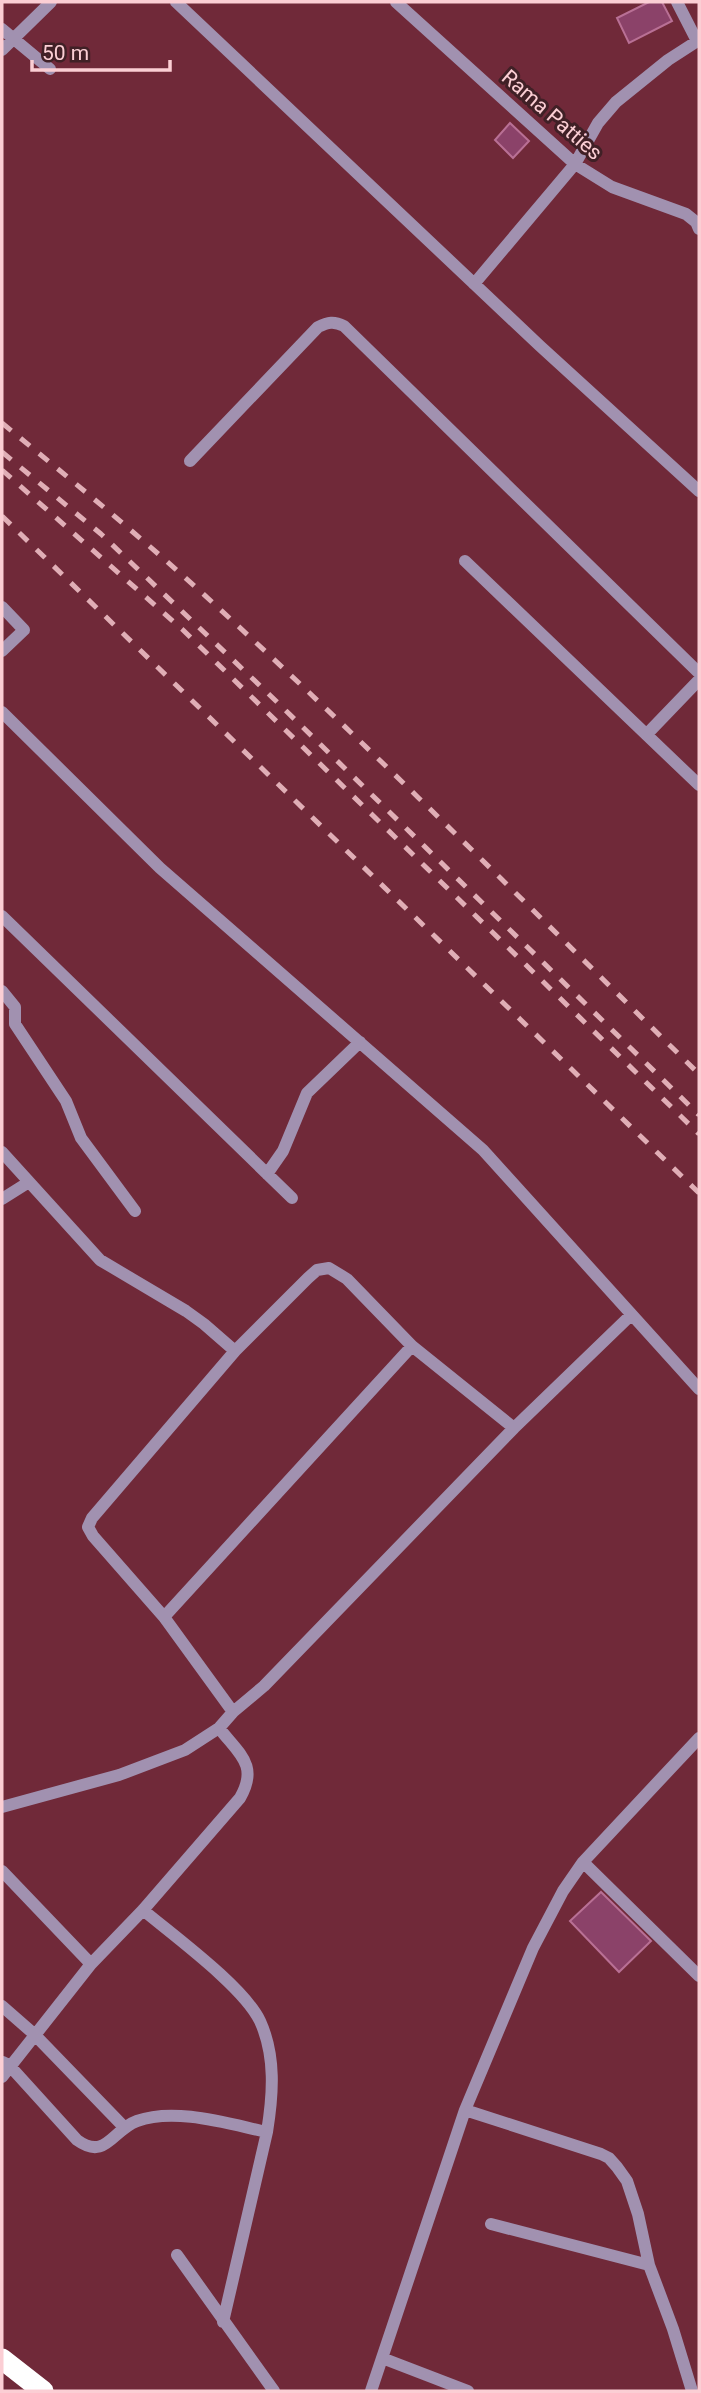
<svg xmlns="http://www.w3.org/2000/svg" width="701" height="2393" font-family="Roboto,sans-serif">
  <rect width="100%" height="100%" fill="#702939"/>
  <!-- building -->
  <path fill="#8b4269" stroke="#b97095" stroke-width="2" d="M649 2H662L672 21 629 43 617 18Z
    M510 123 529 141 513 158 495 140Z
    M601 1892 651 1941 619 1972 570 1921Z"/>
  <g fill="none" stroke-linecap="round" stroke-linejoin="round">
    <!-- minor -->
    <path stroke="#a191b0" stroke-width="12" d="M176 2 540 346 699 491
      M396 2 575 164 612 187 686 214 696 222 699 229
      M677 2 697 41
      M2 29 50 69
      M2 50 51 2
      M474 284 575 164 598 123 616 102 668 60 699 40
      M190 461 318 327C328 322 334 321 344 326L699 673
      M465 561 699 785
      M2 607 24 630 2 651
      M2 712 160 868 483 1150 699 1389
      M647 734 699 680
      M2 916 292 1198
      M2 991 15 1007V1024L66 1101 81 1138 135 1211
      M2 1152 100 1260 186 1311 204 1324 235 1351
      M267 1174 283 1151 307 1093 360 1042
      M2 1199 29 1182
      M164 1617 412 1346
      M233 1712 164 1617 93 1536 88 1527 92 1518 235 1351 308 1278 317 1270 329 1268 347 1279 412 1346 514 1428
      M2 1807 119 1775 185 1750 219 1728 233 1712 264 1686 514 1428 631 1315
      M583 1862 699 1976
      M2 1871 91 1964
      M143 1910C174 1936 244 1987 260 2021 276 2056 273 2095 267 2132L223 2322
      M2 2006 34 2034 124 2127
      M3 2062 9 2065 77 2140C106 2161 112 2130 137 2121 175 2107 229 2124 267 2132
      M2 2077 91 1964 143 1910 240 1798C259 1765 239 1754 219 1728
      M465 2110 601 2154 609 2158 617 2167 627 2181 638 2214 649 2265 673 2329 692 2391
      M491 2224 649 2265
      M177 2255 274 2391
      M382 2358 468 2391
      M371 2391 465 2110 533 1948 563 1891 583 1862 699 1738"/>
    <!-- highway -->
    <path stroke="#fff" stroke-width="21" d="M2 2359 43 2391"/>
    <!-- rail -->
    <path stroke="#e0aeb6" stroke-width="5" stroke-dasharray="12 12" stroke-linecap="butt" d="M2 423C69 478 136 533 200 591 371 747 534 912 699 1074
      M2 452 101 534 276 701 699 1115
      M2 470 183 630 699 1134
      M2 516 699 1193"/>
  </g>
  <g text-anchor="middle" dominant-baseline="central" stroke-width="6" stroke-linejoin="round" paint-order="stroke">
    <!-- street labels -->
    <g font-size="21" fill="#fbced4" stroke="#402026">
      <text transform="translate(552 115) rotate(41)">Rama Patties</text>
    </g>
  </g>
  <!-- border -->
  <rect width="701" height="2393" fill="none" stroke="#fbced4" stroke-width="7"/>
  <!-- scale -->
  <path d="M32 60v10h138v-10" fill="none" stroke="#fbced4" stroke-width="3.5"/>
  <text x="42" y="60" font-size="21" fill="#fbced4" stroke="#402026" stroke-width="5" paint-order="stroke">50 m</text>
</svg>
